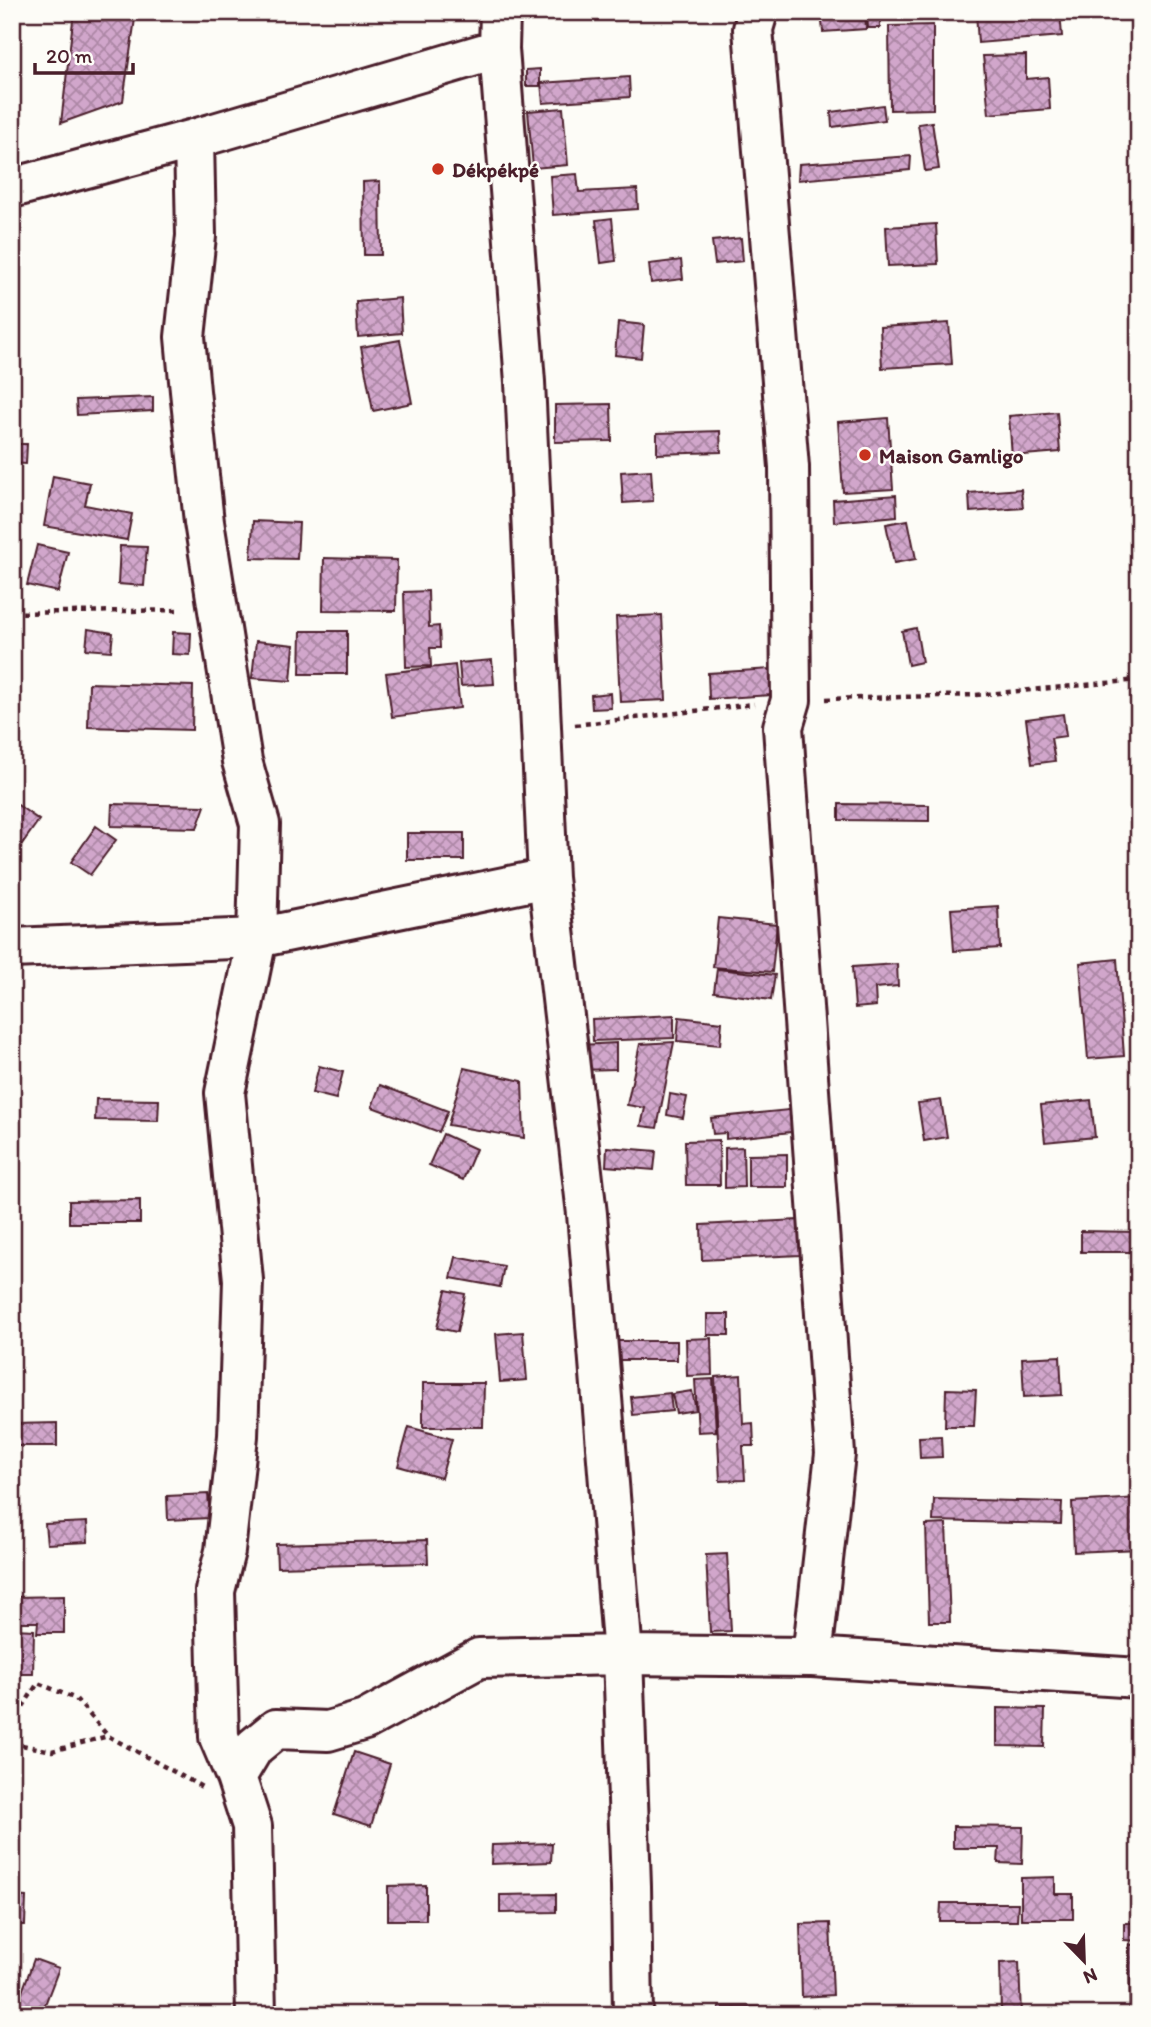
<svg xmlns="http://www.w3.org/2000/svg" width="1151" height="2027" font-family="Itim,sans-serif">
  <defs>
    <pattern id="building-cross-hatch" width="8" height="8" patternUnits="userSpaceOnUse" patternTransform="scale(1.75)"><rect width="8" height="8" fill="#d1a6cb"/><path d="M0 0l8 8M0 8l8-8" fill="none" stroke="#ac87a5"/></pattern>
  </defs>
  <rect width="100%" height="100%" fill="#fdfcf7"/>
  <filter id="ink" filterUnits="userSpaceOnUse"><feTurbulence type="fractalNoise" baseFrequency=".0143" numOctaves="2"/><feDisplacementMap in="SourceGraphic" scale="14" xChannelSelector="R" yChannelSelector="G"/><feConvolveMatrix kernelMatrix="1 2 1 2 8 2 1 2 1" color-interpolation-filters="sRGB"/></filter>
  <g filter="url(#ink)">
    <!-- building -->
    <path fill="url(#building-cross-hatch)" stroke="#4a1f2b" stroke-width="2" d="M74 12H136L123 101 61 123Z
      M821 12H865L866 29 823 32Z
      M867 12H880V28H868Z
      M976 12H1060L1062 36 978 43Z
      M933 25V109L890 110 889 26Z
      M1026 55V79L1048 77 1050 109 989 114 983 56Z
      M540 69V86H526V70Z
      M629 77 630 97 543 103 541 83Z
      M883 105 885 120 832 127 831 112Z
      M563 108 568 165 533 168 528 111Z
      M932 122 939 169 925 171 918 124Z
      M911 156 910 170 798 180 799 164Z
      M577 174 579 192 637 189 638 209 553 215 550 176Z
      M380 181 381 255H364L363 182Z
      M612 218 616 261 601 263 596 220Z
      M936 224 938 264 888 266 886 227Z
      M741 238 743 261 715 264 712 241Z
      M681 260 683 279 651 283 649 264Z
      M400 298 402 333 358 337 356 302Z
      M618 322 644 325 641 358 615 355Z
      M949 323 952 364 882 368 880 327Z
      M400 340 412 403 373 411 361 347Z
      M153 397V411L77 415 76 400Z
      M611 404 612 441 555 442V405Z
      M1057 412 1060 452 1012 456 1009 416Z
      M888 418 893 489 843 492 838 422Z
      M720 431 721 452 657 454V433Z
      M12 444H27L26 464 12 463Z
      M651 470 653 501 623 503 621 472Z
      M53 476 90 483 85 505 132 514 127 540 44 526Z
      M1021 489 1023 508 970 512 969 493Z
      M896 495 897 516 834 522 833 500Z
      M908 520 916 559 894 563 886 524Z
      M253 521 299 523 297 559 251 558Z
      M37 545 68 552 58 592 27 585Z
      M120 546 147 547 144 586 118 584Z
      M324 558 397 560 396 611 323 610Z
      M428 591 429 627 439 626 440 648H430L431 666 406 667 404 592Z
      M662 615 666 700 620 702 616 617Z
      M916 628 922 662 908 665 902 631Z
      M88 629 113 633 111 651 86 649Z
      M301 631H347V674H300Z
      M173 632 191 633 190 655 172 654Z
      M256 641 294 645 291 681 252 678Z
      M492 660 494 684 461 686 459 663Z
      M455 665 460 708 392 717 386 673Z
      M771 669 772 695 709 699 708 673Z
      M89 683 193 686 192 730 88 727Z
      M610 693 611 708 592 709 591 695Z
      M1063 714 1066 736 1051 738 1055 761 1032 764 1026 719Z
      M15 803 39 820 12 858V807Z
      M112 804 205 806 197 828 111 826Z
      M839 804 929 805V821L839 820Z
      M96 826 116 840 90 875 71 862Z
      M407 833H464V860H407Z
      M998 906 1000 948 954 951 951 909Z
      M718 918 777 924 772 972 713 967Z
      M1117 959 1124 1056 1088 1059 1080 963Z
      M897 964 898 986 875 988 876 1006 855 1008 852 967Z
      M717 969 775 975 771 1000 714 992Z
      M674 1015V1038L593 1041 592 1019Z
      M679 1017 722 1022 720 1045 677 1041Z
      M674 1042 657 1128 641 1126 645 1108 627 1105 640 1044Z
      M616 1043V1069L580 1070V1045Z
      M319 1066 343 1072 336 1099 312 1093Z
      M464 1068 522 1081 524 1138 448 1125Z
      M380 1085 448 1111 439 1132 372 1107Z
      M670 1094 687 1097 683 1118 667 1115Z
      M96 1099 159 1100 158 1121 95 1120Z
      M941 1100 947 1137 924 1141 918 1103Z
      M1091 1100 1095 1137 1045 1142 1041 1105Z
      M798 1109 800 1131 726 1139V1133L713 1134 711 1118Z
      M443 1134 476 1149 463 1180 429 1165Z
      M719 1140 720 1185H686L685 1141Z
      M607 1147 656 1151 654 1170 606 1166Z
      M743 1147 744 1187 725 1188V1148Z
      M787 1154V1187H748V1155Z
      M140 1200V1223H69V1201Z
      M798 1220 800 1255 702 1260 701 1225Z
      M1081 1231 1139 1232V1252H1081Z
      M456 1257 504 1266 500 1287 451 1278Z
      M446 1290 465 1294 457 1332 437 1328Z
      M707 1314H729V1335H707Z
      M523 1332 527 1380 500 1382 496 1334Z
      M711 1338 712 1375 687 1376 686 1339Z
      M615 1341H677V1360H615Z
      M1060 1356 1062 1395 1024 1397 1022 1358Z
      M741 1375 743 1424 753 1423 754 1446H743L745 1480 720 1481 715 1377Z
      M713 1379 716 1431 698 1432 695 1380Z
      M423 1383H484L483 1427H423Z
      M946 1389 976 1390 974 1426H945Z
      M692 1391 696 1410 676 1413 672 1394Z
      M670 1393 672 1411 633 1415 631 1397Z
      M57 1423V1446H13V1424Z
      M409 1427 452 1439 441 1478 398 1466Z
      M941 1436 942 1457 920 1458 919 1437Z
      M208 1494 210 1518 168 1520 167 1496Z
      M1139 1498V1549L1074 1552 1072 1502Z
      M934 1499 1062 1502 1061 1524 933 1521Z
      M87 1522 88 1542 47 1544 45 1524Z
      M946 1524 950 1622H929L926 1525Z
      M427 1540 428 1563 277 1567 276 1544Z
      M727 1554 731 1631 710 1632 706 1555Z
      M64 1596V1633H37L38 1622H13V1597Z
      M14 1629 34 1630 33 1674H14Z
      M997 1708 1045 1709 1044 1747 997 1746Z
      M354 1752 390 1764 371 1826 334 1814Z
      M953 1826 1023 1827 1022 1864 998 1863 999 1848H953Z
      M552 1843 551 1862 491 1864 492 1845Z
      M1055 1877V1894H1073V1919H1021V1878Z
      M426 1885V1920H388V1886Z
      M556 1894V1912L500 1913V1895Z
      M12 1896 26 1897 25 1925H12Z
      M941 1903H1018L1017 1921H940Z
      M830 1923 833 1995 802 1997 800 1924Z
      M1124 1923H1139V1941L1124 1940Z
      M1139 1944V2015H1130L1129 1945Z
      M34 1959 59 1968 41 2015H16L14 2014Z
      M1019 1962 1021 2015H1001L1000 1963Z
      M719 2007H782L781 2015H719Z"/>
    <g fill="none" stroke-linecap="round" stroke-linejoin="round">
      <!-- minor casing -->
      <g stroke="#4a1f2b" stroke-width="44">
        <path id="minor" d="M500 12 499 49 525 382 548 878 587 1214 623 1655 631 1886 633 2015
          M758 12 753 29 789 467 791 700 783 727 835 1454 812 1657
          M194 139 196 236 185 337 190 391 204 522 242 761 260 824 257 938 225 1093 243 1280 238 1436 225 1551 215 1591 219 1737 236 1777 252 1826 256 2015
          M12 188 194 139 499 49
          M12 948 257 938 548 878
          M236 1777 254 1747 276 1729 328 1731 365 1720 479 1658 623 1655 812 1657 1139 1678"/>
      </g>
      <!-- path -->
      <path stroke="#4a1f2b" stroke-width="4.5" stroke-dasharray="5 5" stroke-linecap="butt" d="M12 613 182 610
        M826 699 976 695 1139 680
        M575 725 754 704
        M12 1724 38 1683 76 1699 108 1736
        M12 1743 52 1751 108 1736 202 1787"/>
      <!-- minor -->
      <use href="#minor" stroke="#fdfcf7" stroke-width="38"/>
    </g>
  </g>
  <!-- markers -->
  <g fill="#c8321e" stroke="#fdfcf7" stroke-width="2.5">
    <circle cx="438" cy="169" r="7"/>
    <circle cx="865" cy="455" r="7"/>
  </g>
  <g text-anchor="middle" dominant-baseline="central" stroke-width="5" stroke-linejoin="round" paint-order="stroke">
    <!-- poi labels -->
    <g font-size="21" font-weight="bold" fill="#4a1f2b" stroke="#fdfcf7" text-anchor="start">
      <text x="452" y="169">Dékpékpé</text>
      <text x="879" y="455">Maison Gamligo</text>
    </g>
  </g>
  <!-- margin -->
  <rect width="1151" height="2027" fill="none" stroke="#fdfcf7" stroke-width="42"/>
  <rect x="21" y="21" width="1109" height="1985" fill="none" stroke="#4a1f2b" stroke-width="2.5" filter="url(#ink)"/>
  <!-- north arrow -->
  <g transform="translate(1084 1961) rotate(157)" stroke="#fdfcf7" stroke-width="5" paint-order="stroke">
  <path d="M0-5L12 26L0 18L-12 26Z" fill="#4a1f2b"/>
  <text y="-10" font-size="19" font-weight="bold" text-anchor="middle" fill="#4a1f2b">N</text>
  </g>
  <!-- scale -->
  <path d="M35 63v10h98v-10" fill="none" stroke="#4a1f2b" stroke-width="3.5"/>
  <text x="46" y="63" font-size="21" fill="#4a1f2b" stroke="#fdfcf7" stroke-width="5" paint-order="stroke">20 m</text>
</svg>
